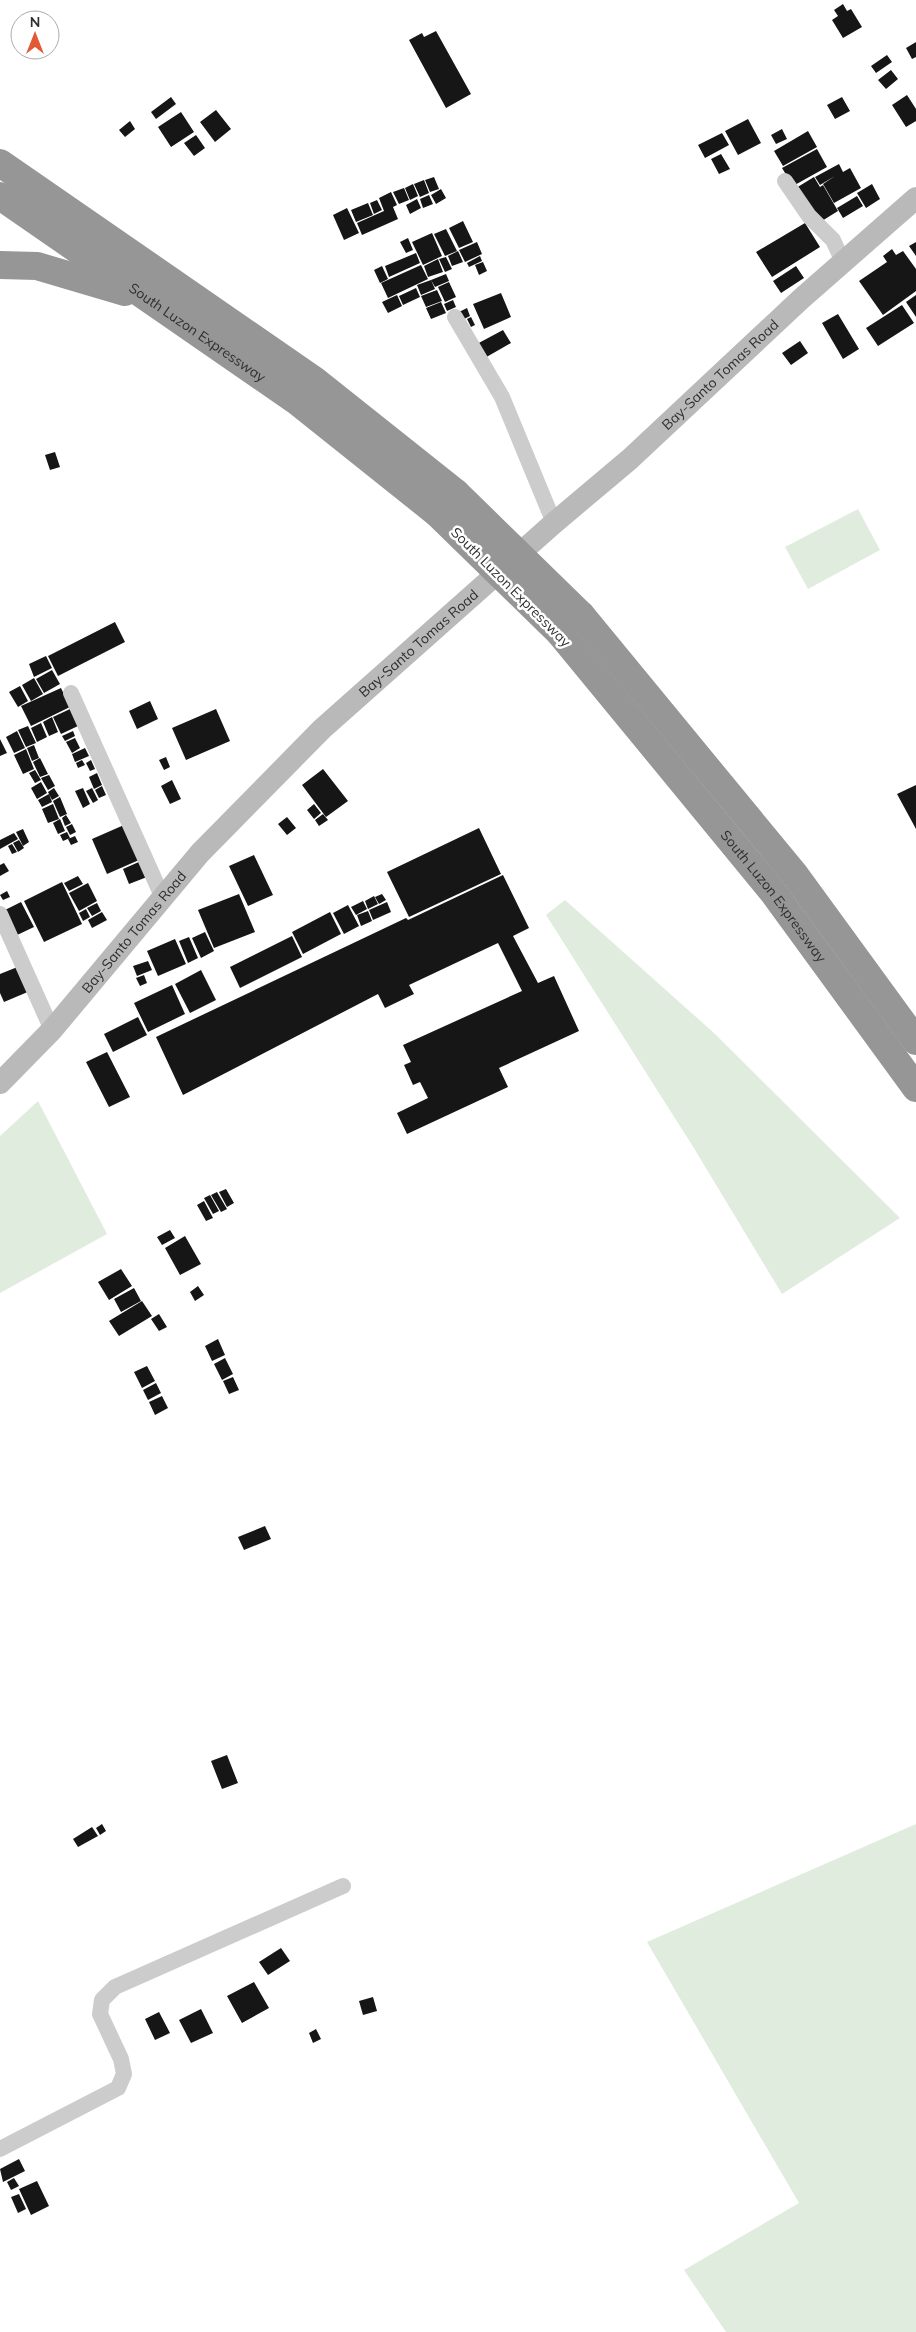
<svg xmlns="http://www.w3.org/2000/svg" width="916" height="2332" font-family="Mulish,sans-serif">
  <rect width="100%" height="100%" fill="#fff"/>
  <!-- green -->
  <path fill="#e0ecdd" d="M858 509 880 550 808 589 785 547Z
    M565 900 714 1033 900 1218 782 1294 692 1145 546 915Z
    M38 1101 107 1234 0 1293V1136Z
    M916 1824V2332H726L684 2270 799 2203 647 1942Z"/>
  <!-- building -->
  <path fill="#161616" d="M843 4 847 11 851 9 862 27 843 38 832 20 838 16 834 10Z
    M436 31 471 94 446 108 409 40 422 33 424 37Z
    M916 42V57L912 59 906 48Z
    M887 55 892 62 876 73 871 66Z
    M891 70 898 79 886 89 878 80Z
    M907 95 916 109V121L906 127 892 105Z
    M171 97 176 104 156 119 151 112Z
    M842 97 850 111 835 119 827 105Z
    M216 110 231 129 215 142 200 122Z
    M181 112 194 132 171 147 158 127Z
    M748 119 761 143 738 155 725 131Z
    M130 121 135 129 125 137 119 130Z
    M782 129 787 139 776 144 771 135Z
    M808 131 817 147 783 166 774 151Z
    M722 133 729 145 705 158 698 145Z
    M196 135 205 148 194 156 184 143Z
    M817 149 827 167 793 186 782 168Z
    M721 154 730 169 719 174 711 159Z
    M839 164 843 172 850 168 861 188 834 203 823 184 835 176 820 185 815 177Z
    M434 177 439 189 430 192 425 180Z
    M814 177 820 187 823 185 838 211 817 224 796 188Z
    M424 180 429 193 420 197 414 184Z
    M413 184 418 196 410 200 405 188Z
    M872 184 880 199 866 208 857 193Z
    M404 188 409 200 399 204 393 192Z
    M441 189 446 198 436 204 431 195Z
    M391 192 397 205 393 207 398 219 362 235 357 223 384 211 379 198Z
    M429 195 433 204 423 208 420 199Z
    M857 196 863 206 843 218 837 208Z
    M417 199 421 208 410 214 406 205Z
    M377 200 382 210 374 214 370 203Z
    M368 203 373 215 356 222 351 210Z
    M347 208 359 233 344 240 333 215Z
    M463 221 473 242 459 248 449 228Z
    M805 223 820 247 772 277 756 252Z
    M446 229 457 251 445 256 434 234Z
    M432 233 442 256 423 265 412 242Z
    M408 238 413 250 406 253 400 242Z
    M477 242 482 254 465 262 459 250Z
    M916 242V256L909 246Z
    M892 249 896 255 903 251 916 269V291L883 315 859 281 887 262 883 256Z
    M458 251 463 262 452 266 448 256Z
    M416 253 420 263 389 277 385 266Z
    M480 256 482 261 469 267 467 263Z
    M446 257 452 269 445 272 439 259Z
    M438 259 443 272 428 277 424 266Z
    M483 262 487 271 479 275 475 265Z
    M421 265 428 279 388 298 381 283Z
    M382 266 388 279 380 283 374 270Z
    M796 266 804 278 781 293 773 281Z
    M446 274 449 281 435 287 431 280Z
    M431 280 435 289 421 295 417 285Z
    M449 282 456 297 445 302 438 287Z
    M416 288 420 297 403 305 399 296Z
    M437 290 442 301 426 307 421 296Z
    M501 293 511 317 484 329 473 304Z
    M397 295 402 306 388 313 382 302Z
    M916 295V317L906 302Z
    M453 300 456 307 447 311 444 304Z
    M441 302 446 313 431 319 426 308Z
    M902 305 914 323 878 346 866 328Z
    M467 308 470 316 460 321 457 313Z
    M838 314 859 349 843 359 822 323Z
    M471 317 475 325 471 327 467 319Z
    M503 330 511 343 483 359 475 345Z
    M800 341 808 353 791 365 782 353Z
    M55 452 60 467 50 470 45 455Z
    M115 622 125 642 58 676 48 656Z
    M46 656 52 668 34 677 29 664Z
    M52 670 60 684 44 693 36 679Z
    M34 678 43 694 31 701 22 685Z
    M20 686 28 701 18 707 9 692Z
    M61 688 70 707 31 726 21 706Z
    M150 701 158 719 137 729 129 711Z
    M70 709 78 726 61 734 53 717Z
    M216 709 230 741 186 760 172 728Z
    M52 717 58 732 49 736 43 722Z
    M41 723 47 737 37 742 31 728Z
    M28 726 36 743 26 747 18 730Z
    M17 731 25 748 14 753 6 737Z
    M73 731 75 736 65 741 62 736Z
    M75 738 80 748 72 753 66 742Z
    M0 739 7 753 0 756Z
    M34 745 39 758 32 761 27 748Z
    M85 748 89 756 75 762 72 754Z
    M26 749 34 769 23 774 14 755Z
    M166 757 170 767 164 770 159 760Z
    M40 758 48 774 40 777 33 762Z
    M82 760 85 765 78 768 76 763Z
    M91 760 95 769 90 771 86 763Z
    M323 769 348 801 326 817 302 785Z
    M35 770 41 780 35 783 29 773Z
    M97 773 102 785 94 789 89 777Z
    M49 775 55 786 48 790 41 778Z
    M172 780 181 799 170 804 161 786Z
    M41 782 47 793 37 799 31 788Z
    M916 785V829L897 794Z
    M102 786 106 795 99 798 95 790Z
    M54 788 59 796 52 800 48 792Z
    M83 788 90 804 83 808 75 791Z
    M92 788 98 800 93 803 86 791Z
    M49 794 52 802 42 807 38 800Z
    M60 797 67 814 60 817 53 801Z
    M53 804 59 819 48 823 42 809Z
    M314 804 321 813 314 819 307 810Z
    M323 814 328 820 319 826 315 820Z
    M66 815 71 823 65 826 62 818Z
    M287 817 296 828 287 835 278 824Z
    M60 819 65 831 58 834 53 823Z
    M72 824 76 832 70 835 66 827Z
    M124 825 139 860 107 874 92 839Z
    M479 828 501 874 409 917 387 872Z
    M23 829 29 842 23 846 16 832Z
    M67 832 70 838 63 841 60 835Z
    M14 833 18 839 0 849V840Z
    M75 836 78 842 71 845 68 839Z
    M19 840 24 848 18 852 13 843Z
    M12 844 17 852 12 854 8 846Z
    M254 855 273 895 248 906 229 866Z
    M141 861 147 877 129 884 123 869Z
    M4 863 9 871 0 876V865Z
    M503 875 529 928 513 936 538 983 554 976 579 1031 499 1068 508 1087 407 1134 397 1113 428 1098 420 1082 413 1085 404 1065 411 1062 403 1045 522 991 498 943 409 985 414 994 385 1008 378 994 183 1095 156 1037 406 918 408 920Z
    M78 876 83 884 69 891 64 883Z
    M62 882 82 924 44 942 24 901Z
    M88 883 97 901 79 911 69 893Z
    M7 891 10 897 3 900 0 895Z
    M239 894 255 932 214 948 198 910Z
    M382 894 386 900 379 904 375 897Z
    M374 896 378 904 368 909 365 901Z
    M363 901 367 909 356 915 351 907Z
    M21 902 34 927 15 936 3 911Z
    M387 902 391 912 373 920 369 910Z
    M97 903 101 911 92 916 87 908Z
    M348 905 359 926 344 934 333 913Z
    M86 909 90 917 83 921 79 913Z
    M368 911 372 921 361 926 357 915Z
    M102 912 107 920 92 928 88 920Z
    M330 912 341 934 303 954 292 932Z
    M205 932 214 951 201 958 192 938Z
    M292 936 302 957 240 988 230 967Z
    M189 937 198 958 188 963 179 941Z
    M175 939 186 964 158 976 147 951Z
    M148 961 152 970 137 976 133 966Z
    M20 966 30 991 4 1002 0 993V974Z
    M201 970 216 1000 190 1013 175 984Z
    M144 975 147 983 140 986 136 978Z
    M172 985 185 1014 148 1032 134 1003Z
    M138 1017 147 1035 113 1052 104 1034Z
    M107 1052 130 1097 109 1107 86 1062Z
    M226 1189 234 1203 227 1207 219 1192Z
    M217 1192 227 1209 221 1212 211 1195Z
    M210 1195 219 1211 213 1214 204 1198Z
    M204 1201 213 1218 206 1221 197 1205Z
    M170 1230 175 1238 162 1245 157 1237Z
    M185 1236 201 1264 180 1275 165 1248Z
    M121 1269 132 1286 109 1300 98 1282Z
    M198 1286 204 1295 195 1301 190 1292Z
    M134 1288 141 1301 121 1312 114 1299Z
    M142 1301 152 1316 119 1336 109 1321Z
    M159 1314 167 1327 159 1331 151 1319Z
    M218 1339 225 1355 212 1361 205 1346Z
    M225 1358 233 1374 222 1380 214 1364Z
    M147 1366 155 1381 142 1388 134 1372Z
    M233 1377 239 1390 229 1394 223 1381Z
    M156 1383 161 1393 148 1400 143 1390Z
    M162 1396 168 1408 155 1415 149 1402Z
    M265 1526 271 1539 244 1550 238 1537Z
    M227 1755 238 1783 222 1789 211 1761Z
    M102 1824 106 1831 100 1835 96 1828Z
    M92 1827 98 1836 78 1847 73 1839Z
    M281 1948 290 1961 268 1975 259 1962Z
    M254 1982 269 2008 242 2023 227 1996Z
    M373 1997 377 2011 363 2015 359 2001Z
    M201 2009 213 2033 191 2043 179 2020Z
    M159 2012 170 2033 155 2040 145 2019Z
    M316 2029 321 2039 313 2043 309 2033Z
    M19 2159 25 2171 3 2182 0 2169Z
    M14 2178 19 2186 11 2190 7 2182Z
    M37 2181 49 2206 31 2215 19 2189Z
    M19 2194 26 2209 18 2213 11 2197Z"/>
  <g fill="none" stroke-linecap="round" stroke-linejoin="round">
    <!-- minor -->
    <path stroke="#ccc" stroke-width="16" d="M785 181 809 216 833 240 843 262
      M455 317 502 397 554 523
      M71 693 162 896
      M0 914 52 1030
      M0 2149 118 2088 124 2074 121 2059 100 2014 102 2000 115 1987 343 1886"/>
    <!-- secondary -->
    <path stroke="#b9b9b9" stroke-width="22" id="s1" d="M0 1083 52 1030 200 853 322 729 554 523 630 459 801 299 916 198"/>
    <!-- motorway -->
    <g stroke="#969696" stroke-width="28">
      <path d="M0 163 314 380 456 493"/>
      <path id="s2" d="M0 196 298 402 437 513"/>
      <path d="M0 265 37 266 125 292"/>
      <path d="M581 615 795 875 916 1041"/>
      <path id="s3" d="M560 633 773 892 916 1088"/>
    </g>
    <!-- motorway-bridge -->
    <path stroke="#969696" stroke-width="28" d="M456 493 581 615
      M437 513 560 633"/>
  </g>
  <g text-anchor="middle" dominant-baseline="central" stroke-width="5" stroke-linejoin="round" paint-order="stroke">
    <!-- street labels -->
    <g font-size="14" fill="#2f2f2f" stroke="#fff">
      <text stroke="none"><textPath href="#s2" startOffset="240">South Luzon Expressway</textPath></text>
      <text stroke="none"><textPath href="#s1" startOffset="1012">Bay-Santo Tomas Road</textPath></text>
      <text transform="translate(511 587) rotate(45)">South Luzon Expressway</text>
      <text stroke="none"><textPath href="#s1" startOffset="608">Bay-Santo Tomas Road</textPath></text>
      <text stroke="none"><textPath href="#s3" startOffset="339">South Luzon Expressway</textPath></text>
      <text stroke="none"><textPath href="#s1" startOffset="202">Bay-Santo Tomas Road</textPath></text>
    </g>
  </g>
  <!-- north arrow -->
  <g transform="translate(35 35)"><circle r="24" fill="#ffffff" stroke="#acacac"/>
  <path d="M0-4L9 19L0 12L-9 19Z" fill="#e25a35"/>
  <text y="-8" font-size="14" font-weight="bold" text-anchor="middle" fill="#2f2f2f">N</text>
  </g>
</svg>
